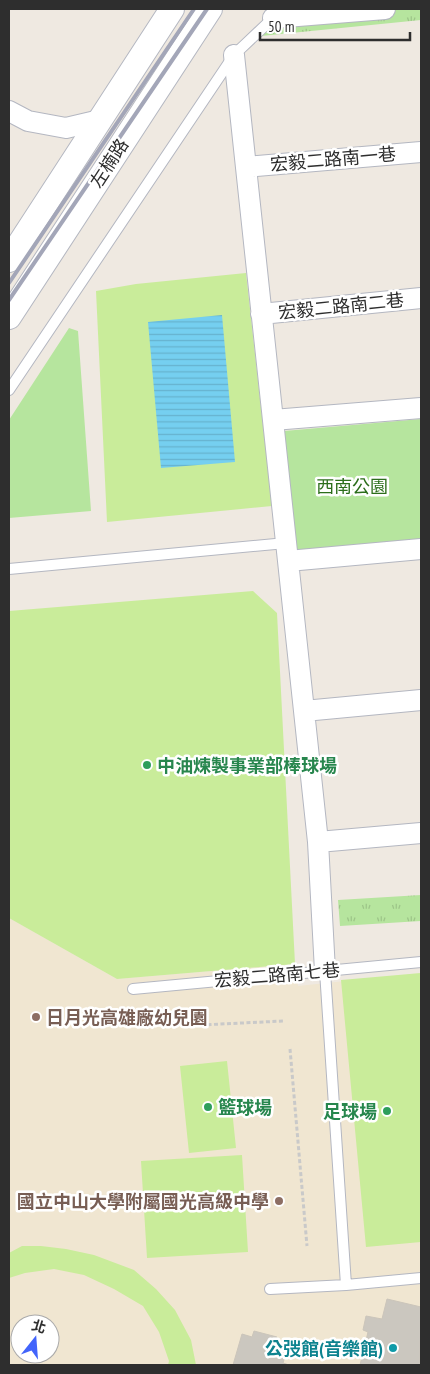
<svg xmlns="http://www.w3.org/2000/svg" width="430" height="1374" font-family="'PT Sans Narrow','Noto Sans TC',sans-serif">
  <defs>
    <pattern id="grass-tufts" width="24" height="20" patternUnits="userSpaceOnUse" patternTransform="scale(1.25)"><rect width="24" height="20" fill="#b6e59e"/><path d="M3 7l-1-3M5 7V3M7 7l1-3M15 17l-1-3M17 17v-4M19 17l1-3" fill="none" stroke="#9dc588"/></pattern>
    <pattern id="water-rules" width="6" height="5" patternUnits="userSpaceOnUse" patternTransform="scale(1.25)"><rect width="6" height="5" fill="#75cff0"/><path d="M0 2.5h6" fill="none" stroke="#66b2ce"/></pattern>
  </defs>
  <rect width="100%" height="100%" fill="#efe9e1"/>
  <!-- education -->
  <path fill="#f0e6d1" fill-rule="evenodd" d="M9 918 117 979 295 964 298 986 421 973V1365H9ZM20 1324H50V1354H20Z"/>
  <!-- grass -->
  <path fill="url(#grass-tufts)" d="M273 9H421V20L261 36Z
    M421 895V921L340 926 338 900Z"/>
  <!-- park -->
  <path fill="#b6e59e" d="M69 328 78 331 91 511 9 518V420Z
    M421 419V541L295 552 284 431Z"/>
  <!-- pitch -->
  <path fill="#c9ec9a" d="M246 273 272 506 107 522 96 291 136 284Z
    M253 591 277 613 295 964 117 979 9 918V611Z
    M421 973V1242L366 1247 341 980Z
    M227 1061 236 1148 189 1153 180 1066Z
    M242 1155 248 1252 147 1258 141 1161Z
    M22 1246H41L66 1249 94 1255 134 1270 156 1289 175 1310 191 1340 196 1365H168L169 1361 159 1332 143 1306 114 1289 84 1275 54 1269 25 1273 9 1278V1253Z"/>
  <!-- water -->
  <path fill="url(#water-rules)" d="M222 315 235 462 161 468 148 322Z"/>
  <!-- building -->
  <path fill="#cbc7bf" stroke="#cbc5ba" d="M387 1299 421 1307 420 1365H360L368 1332 363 1330 366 1316 382 1319Z
    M254 1331 277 1337 274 1345 287 1349 283 1363 289 1365H233L242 1334 252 1337Z"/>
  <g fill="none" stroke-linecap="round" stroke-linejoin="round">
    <!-- service casing -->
    <g stroke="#b4b7c1" stroke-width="12">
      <path id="service" d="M9 390 234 55 273 18
        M9 569 286 543
        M325 971 346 1285 421 1278
        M133 989 421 962
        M270 1289 346 1285"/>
    </g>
    <!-- minor casing -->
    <g stroke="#b4b7c1" stroke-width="22">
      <path id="minor" d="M273 18 385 9
        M234 55 318 842 325 971
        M9 111 28 121 66 128 100 120
        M246 167 421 152
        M261 314 421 298
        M273 420 421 408
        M288 561 421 549
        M304 711 421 700
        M318 842 421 833"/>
    </g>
    <!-- tertiary casing -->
    <g stroke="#b4b7c1" stroke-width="26">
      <path id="tertiary" d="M9 260 172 9
        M9 317 210 9"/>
    </g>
    <!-- path -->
    <path stroke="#c9c9c9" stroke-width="3" stroke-dasharray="4 2.5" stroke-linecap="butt" d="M201 1025 284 1021
      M290 1049 307 1246"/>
    <!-- service -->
    <use href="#service" stroke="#fff" stroke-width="10"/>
    <!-- minor -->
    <use href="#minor" stroke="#fff" stroke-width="20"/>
    <!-- tertiary -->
    <use href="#tertiary" stroke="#fff" stroke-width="24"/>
    <!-- rail -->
    <path stroke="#a3a6b8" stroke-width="4" d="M9 283 194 9
      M9 300 207 9"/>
  </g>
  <!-- markers -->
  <g fill="#2e9e5b" stroke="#fff" stroke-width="2">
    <circle cx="147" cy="765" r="5"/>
    <circle cx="208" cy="1107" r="5"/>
    <circle cx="387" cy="1111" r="5"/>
  </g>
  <g fill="#8d6e63" stroke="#fff" stroke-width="2">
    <circle cx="36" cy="1017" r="5"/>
    <circle cx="279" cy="1201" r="5"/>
  </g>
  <circle fill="#0f9aa8" stroke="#fff" stroke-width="2" cx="393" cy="1348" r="5"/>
  <g text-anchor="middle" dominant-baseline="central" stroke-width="5" stroke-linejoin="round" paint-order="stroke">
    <!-- street labels -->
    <g font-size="18" fill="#2e2e2e" stroke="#fff">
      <text transform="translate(333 159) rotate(-5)">宏毅二路南一巷</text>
      <text transform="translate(109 163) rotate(-57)">左楠路</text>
      <text transform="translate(341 306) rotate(-6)">宏毅二路南二巷</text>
      <text transform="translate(277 975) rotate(-5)">宏毅二路南七巷</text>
    </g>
    <!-- park labels -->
    <g font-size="18" fill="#2c6e1b" stroke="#fff">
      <text x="352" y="486">西南公園</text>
    </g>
    <!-- leisure labels -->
    <g font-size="18" font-weight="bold" fill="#27864d" stroke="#fff" text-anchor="start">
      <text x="157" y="765">中油煉製事業部棒球場</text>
      <text x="218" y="1107">籃球場</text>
      <text x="377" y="1111" text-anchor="end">足球場</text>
    </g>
    <!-- education labels -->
    <g font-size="18" font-weight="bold" fill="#785e54" stroke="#fff" text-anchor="start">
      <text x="46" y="1017">日月光高雄廠幼兒園</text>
      <text x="269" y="1201" text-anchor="end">國立中山大學附屬國光高級中學</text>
    </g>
    <!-- culture labels -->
    <g font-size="18" font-weight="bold" fill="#0d838f" stroke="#fff" text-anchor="end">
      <text x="383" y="1348">公弢館(音樂館)</text>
    </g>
  </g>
  <!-- border -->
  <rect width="430" height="1374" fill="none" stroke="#2e2e2e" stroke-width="20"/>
  <!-- north arrow -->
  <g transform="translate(35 1339) rotate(17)"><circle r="24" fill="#ffffff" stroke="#ababab"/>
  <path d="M0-4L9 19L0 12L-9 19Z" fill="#4264fb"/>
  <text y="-8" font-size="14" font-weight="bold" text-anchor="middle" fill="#2e2e2e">北</text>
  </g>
  <!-- scale -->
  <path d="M260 32v8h150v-8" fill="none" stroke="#2e2e2e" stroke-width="2.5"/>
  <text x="268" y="32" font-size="15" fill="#2e2e2e" stroke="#ffffff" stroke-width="4" paint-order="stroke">50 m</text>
</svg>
